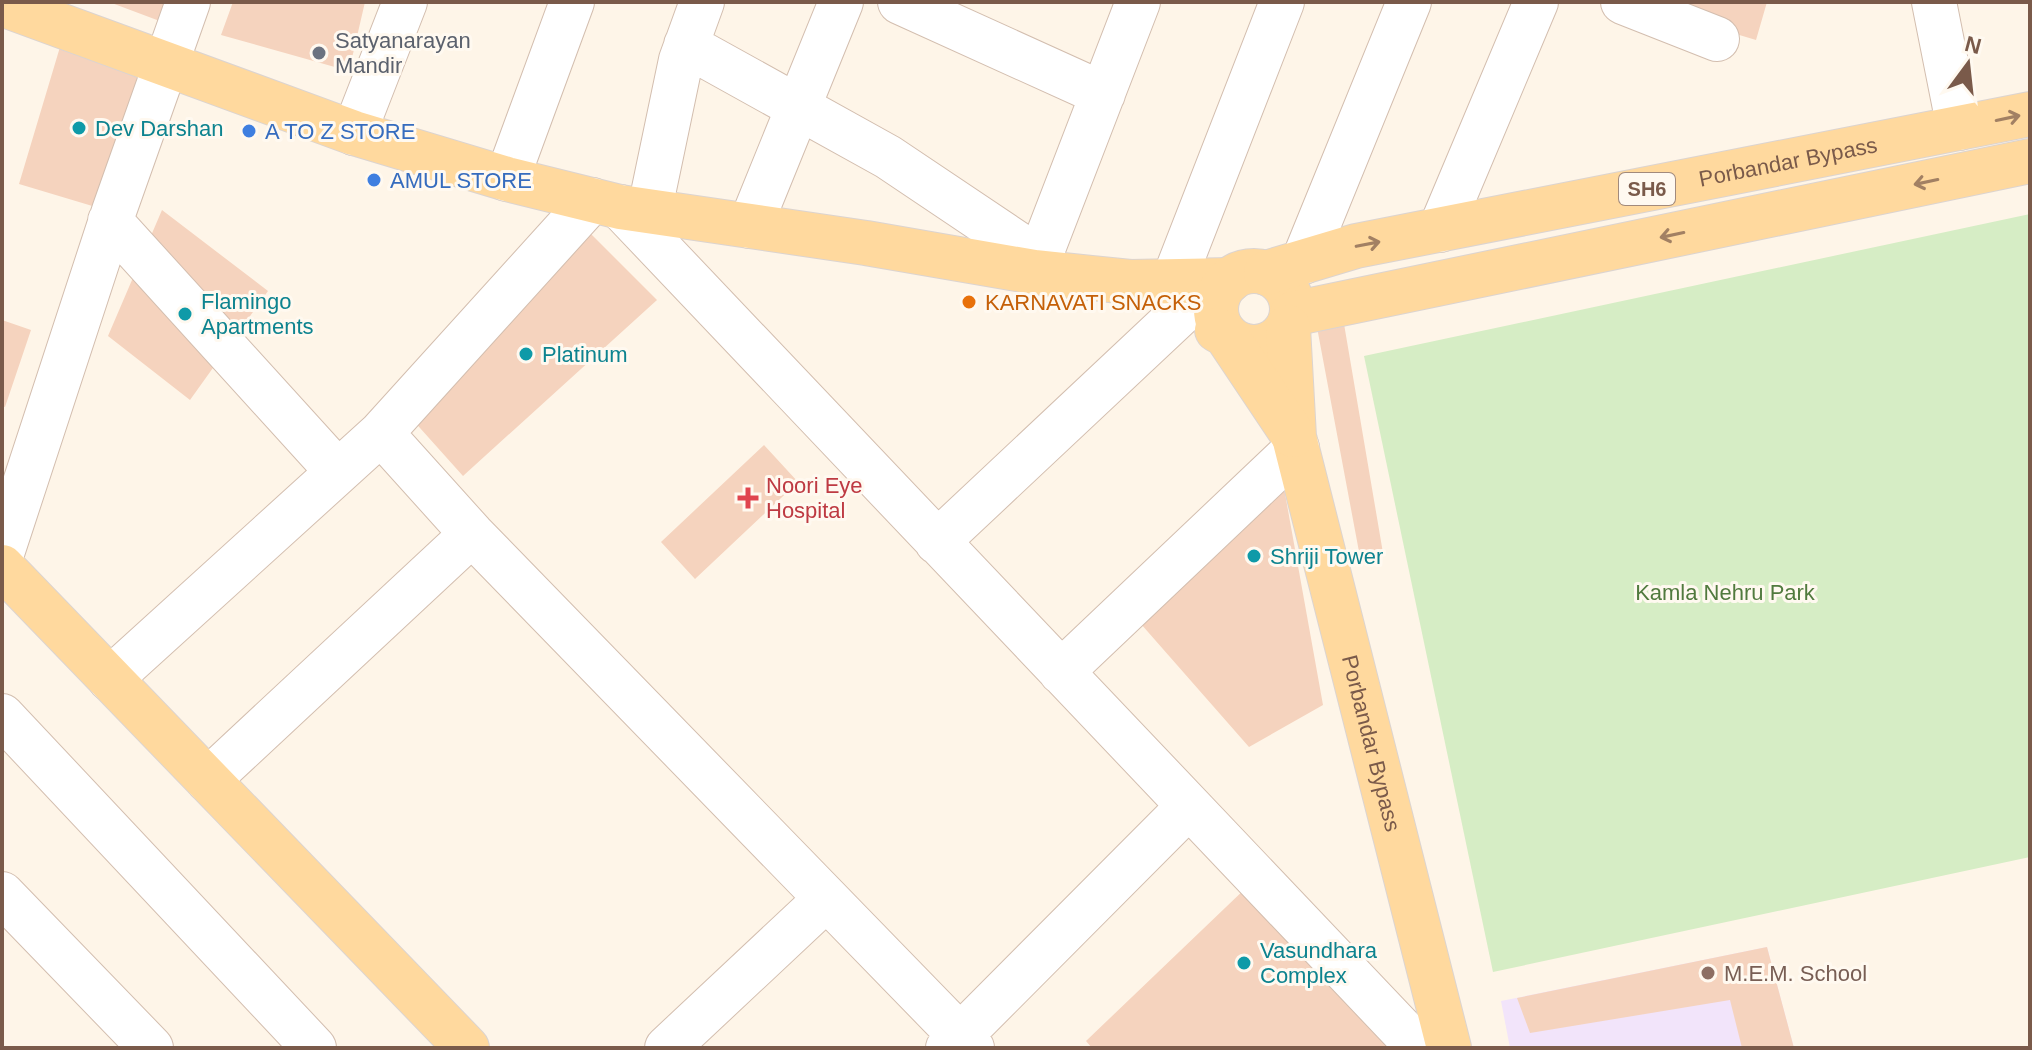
<svg xmlns="http://www.w3.org/2000/svg" width="2032" height="1050" font-family="Arial,sans-serif">
  <rect width="100%" height="100%" fill="#fef5e8"/>
  <!-- education -->
  <path fill="#f2e4fa" d="M1767 947 1794 1048H1510L1501 1001Z"/>
  <!-- green -->
  <path fill="#d6edc5" d="M2030 214V857L1493 972 1364 356Z"/>
  <!-- building -->
  <path fill="#f5d3be" d="M109 2H172L165 23Z
    M233 2H365L349 71 221 35Z
    M1680 2H1767L1756 40 1676 16Z
    M60 47 139 71 99 208 19 184Z
    M162 210 268 291 190 400 108 336Z
    M579 222 657 300 463 476 403 409Z
    M1343 318 1383 553 1360 557 1316 322Z
    M2 320 31 330 5 407 2 406Z
    M764 445 798 482 695 579 661 542Z
    M1284 488 1323 705 1249 747 1141 624Z
    M1249 885 1398 1048H1092L1086 1041Z
    M1767 947 1794 1048H1742L1730 1000 1530 1033 1517 998Z"/>
  <g fill="none" stroke-linecap="round" stroke-linejoin="round">
    <!-- minor casing -->
    <g stroke="#d3beaf" stroke-width="46">
      <path id="minor" d="M900 2 1103 94
        M1623 2 1717 39
        M1934 2 1959 128
        M686 45 888 157 1040 259
        M354 133 405 2
        M507 179 572 2
        M620 207 1419 1048
        M649 213 681 60 702 2
        M110 221 338 472
        M750 226 841 2
        M1440 230 1536 2
        M1303 262 1409 2
        M1034 272 1138 2
        M1173 282 1282 2
        M381 433 472 534 972 1048
        M937 542 1183 311
        M2 553 114 211 188 2
        M1061 672 1297 448
        M110 679 381 433 592 200
        M2 716 314 1048
        M208 780 472 534
        M2 894 151 1048
        M667 1048 826 899
        M948 1048 1189 806"/>
    </g>
    <!-- major casing -->
    <g stroke="#dcd4d0" stroke-width="46">
      <g id="major">
        <path d="M2 4 354 133 507 179 620 207 866 243 1034 272 1130 282 1230 280"/>
        <circle cx="1254" cy="309" r="38"/>
        <path id="s1" d="M1266 273 1356 246 2030 114"/>
        <path d="M1292 314 2030 161"/>
        <path id="s2" d="M1288 327 1294 437 1449 1048"/>
        <path d="M1217 330 1226 335 1293 435"/>
        <path d="M2 567 467 1048"/>
      </g>
    </g>
    <!-- minor -->
    <use href="#minor" stroke="#fff" stroke-width="44"/>
    <!-- major -->
    <use href="#major" stroke="#ffd99e" stroke-width="44"/>
  </g>
  <!-- one-way arrows -->
  <defs><path id="oneway-shaft" d="M-6 0H5M1.5-3L5.5 0L1.5 3" fill="none" stroke-width="1.6" stroke-linecap="round" stroke-linejoin="round" transform="scale(2)"/></defs>
  <g stroke="#a28063">
    <use href="#oneway-shaft" transform="translate(2008 118) rotate(-12)"/>
    <use href="#oneway-shaft" transform="translate(1926 182) rotate(168)"/>
    <use href="#oneway-shaft" transform="translate(1672 235) rotate(168)"/>
    <use href="#oneway-shaft" transform="translate(1368 244) rotate(-11)"/>
  </g>
  <!-- markers -->
  <circle fill="#6b7280" stroke="#fff9f0" stroke-width="3" cx="319" cy="53" r="8"/>
  <g fill="#0f9aa8" stroke="#fff9f0" stroke-width="3">
    <circle cx="79" cy="128" r="8"/>
    <circle cx="185" cy="314" r="8"/>
    <circle cx="526" cy="354" r="8"/>
    <circle cx="1254" cy="556" r="8"/>
    <circle cx="1244" cy="963" r="8"/>
  </g>
  <g fill="#3f7fe0" stroke="#fff9f0" stroke-width="3">
    <circle cx="249" cy="131" r="8"/>
    <circle cx="374" cy="180" r="8"/>
  </g>
  <circle fill="#e8710a" stroke="#fff9f0" stroke-width="3" cx="969" cy="302" r="8"/>
  <path fill="#e0444e" stroke="#fff9f0" stroke-width="3" d="M744 486h8v8h8v8h-8v8h-8v-8h-8v-8h8z"/>
  <circle fill="#8d6e63" stroke="#fff9f0" stroke-width="3" cx="1708" cy="973" r="8"/>
  <g text-anchor="middle" dominant-baseline="central" stroke-width="6" stroke-linejoin="round" paint-order="stroke">
    <!-- shield labels -->
    <rect fill="#fff9f0" stroke="#a28a7c" stroke-width="2" x="1619" y="173" width="56" height="32" rx="6"/>
    <g font-size="20" font-weight="bold" fill="#7a5a4a">
      <text x="1647" y="189">SH6</text>
    </g>
    <!-- worship labels -->
    <g font-size="22" fill="#5b616d" stroke="#fff9f0" text-anchor="start">
      <text x="335" y="40">Satyanarayan<tspan x="335" dy="25">Mandir</tspan></text>
    </g>
    <!-- culture labels -->
    <g font-size="22" fill="#0d838f" stroke="#fff9f0" text-anchor="start">
      <text x="95" y="128">Dev Darshan</text>
      <text x="201" y="301">Flamingo<tspan x="201" dy="25">Apartments</tspan></text>
      <text x="542" y="354">Platinum</text>
      <text x="1270" y="556">Shriji Tower</text>
      <text x="1260" y="950">Vasundhara<tspan x="1260" dy="25">Complex</tspan></text>
    </g>
    <!-- shop labels -->
    <g font-size="22" fill="#366cbe" stroke="#fff9f0" text-anchor="start">
      <text x="265" y="131">A TO Z STORE</text>
      <text x="390" y="180">AMUL STORE</text>
    </g>
    <!-- street labels -->
    <g font-size="22" fill="#7a5a4a" stroke="#fff9f0">
      <text stroke="none"><textPath href="#s1" startOffset="534">Porbandar Bypass</textPath></text>
      <text stroke="none"><textPath href="#s2" startOffset="426">Porbandar Bypass</textPath></text>
    </g>
    <!-- food labels -->
    <g font-size="22" fill="#c56008" stroke="#fff9f0" text-anchor="start">
      <text x="985" y="302">KARNAVATI SNACKS</text>
    </g>
    <!-- health labels -->
    <g font-size="22" fill="#be3a42" stroke="#fff9f0" text-anchor="start">
      <text x="766" y="485">Noori Eye<tspan x="766" dy="25">Hospital</tspan></text>
    </g>
    <!-- park labels -->
    <g font-size="22" fill="#517a3e" stroke="#fff9f0">
      <text x="1725" y="592">Kamla Nehru Park</text>
    </g>
    <!-- education labels -->
    <g font-size="22" fill="#785e54" stroke="#fff9f0" text-anchor="start">
      <text x="1724" y="973">M.E.M. School</text>
    </g>
  </g>
  <!-- border -->
  <rect width="2032" height="1050" fill="none" stroke="#7a5a4a" stroke-width="8"/>
  <!-- north arrow -->
  <g transform="translate(1968 64) rotate(15)" stroke="#fff9f0" stroke-width="6" paint-order="stroke">
  <path d="M0-6L14 30L0 20L-14 30Z" fill="#7a5a4a"/>
  <text y="-12" font-size="22" font-weight="bold" text-anchor="middle" fill="#7a5a4a">N</text>
  </g>
</svg>
